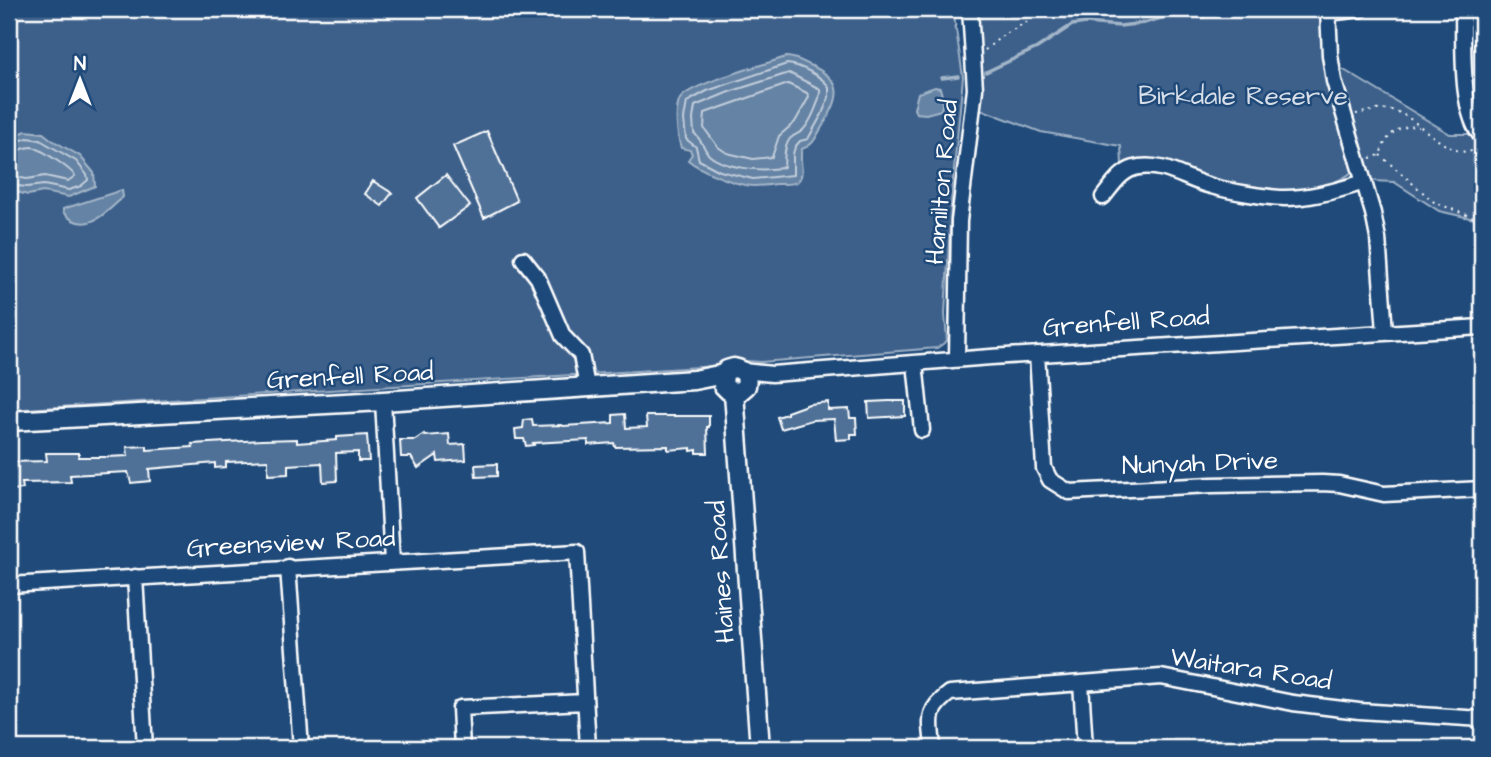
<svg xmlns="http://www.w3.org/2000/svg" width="1491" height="757" font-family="'Architects Daughter',sans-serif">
  <rect width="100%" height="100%" fill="#1f4a7a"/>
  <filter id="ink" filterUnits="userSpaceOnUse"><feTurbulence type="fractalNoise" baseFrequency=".0143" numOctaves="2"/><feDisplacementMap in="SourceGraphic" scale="14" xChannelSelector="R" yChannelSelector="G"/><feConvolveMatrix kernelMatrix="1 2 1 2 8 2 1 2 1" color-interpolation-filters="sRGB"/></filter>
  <g filter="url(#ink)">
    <!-- green -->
    <path fill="#3c618b" stroke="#9eb0c5" stroke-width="2" d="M9 9H953L963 77 952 190 945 314 947 341 937 348 761 362 732 360 717 366 9 410Z
      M977 9H1322L1352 158 1353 171C1340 184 1305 192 1286 193 1272 193 1226 184 1211 180 1179 171 1156 150 1122 165L1121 146 1041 132 980 109 981 60Z
      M1339 67 1450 134H1471L1482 144V224L1474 219 1439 211 1394 182 1371 181Z"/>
    <!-- water -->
    <path fill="#6583a4" stroke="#a3b5c8" stroke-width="2" d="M786 57C796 57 803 62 812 66 846 82 840 98 822 127 815 138 814 145 802 149 798 158 806 174 798 181 793 185 782 184 776 184 769 185 761 186 754 186 738 186 701 171 688 160L692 154 690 150 681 148C677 135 674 111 680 99 689 84 767 64 786 57Z
      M935 87 940 88 943 99 941 110 926 114 916 113 914 109 918 93Z
      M26 131 43 133 52 140 80 156 94 173 95 186 69 197 43 192 28 195 9 190V138Z
      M122 190 123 197C106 213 85 237 63 212V209Z"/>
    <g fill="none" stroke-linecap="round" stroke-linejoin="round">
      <!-- shore -->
      <path stroke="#c1cddb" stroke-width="2" d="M787 64C800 65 822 76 829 87V97L822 114 808 139 800 141 795 147 793 154V175L753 179 720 171 699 160 696 147 686 139 684 119 687 102 707 91Z
        M789 73 820 89C821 99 810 123 803 130 799 134 792 135 789 140 783 149 785 158 784 167 765 172 725 169 709 155 705 151 702 140 694 133L693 119 695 106 729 92Z
        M788 84 807 93 809 97 795 122 779 136 772 157 753 159 727 153 718 147 704 128 705 113Z
        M9 144 28 138 40 140 76 161 87 175 88 180 81 186 69 190 44 185 27 187 9 185
        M9 153C17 152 24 147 32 147 40 148 71 169 75 176L68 181 45 176 27 179 9 176"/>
      <!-- stream -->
      <path stroke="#a3b5c8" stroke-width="3.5" d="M986 72 1037 48 1072 25 1086 23 1120 26 1144 23 1178 13 1203 17 1219 9
        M942 78 958 76"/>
    </g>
    <!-- building -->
    <path fill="#507197" stroke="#fff" stroke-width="2" d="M487 131 517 201 484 218 453 146Z
      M446 175 470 206 439 228 417 198Z
      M373 181 392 193 382 206 365 194Z
      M889 401H905V416L869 418 868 402Z
      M828 402V410L849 409 850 418H856L857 434H851V439L836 440 834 419 812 420 781 429 777 417 787 414V412L809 404Z
      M625 414 626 428 647 427 646 416H709V427H707L708 453H697V450L691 451V448L668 450V446L615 447 614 443 588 445V440L533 443 534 445 526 446 524 439H516L515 429 523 428 524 420 532 419 533 426 562 425 563 426 613 423V415Z
      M424 434 425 436 449 434 450 445 465 444 466 460 438 462 437 455 418 468 411 457H401L400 440H415Z
      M367 435 369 461H358V452L336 453 337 481 323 482 322 463 288 465V474L268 475V460L226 462V467L215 468V463L149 469 150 481 131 483 128 472 70 475 71 482 22 483 23 489 12 490 11 474H9V462L47 461 46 453H79V457H106L128 456 127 447 147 446V450L193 447 192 444 262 440 297 439V443L337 440V437Z
      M497 464V476L476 477 475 465Z"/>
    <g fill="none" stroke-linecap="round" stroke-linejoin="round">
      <!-- minor casing -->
      <g stroke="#fff" stroke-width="19">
        <path id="minor" d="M1328 9 1330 55 1334 81 1373 213 1378 238 1385 332
          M1463 9C1464 44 1459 111 1482 137
          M1328 13 1361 9
          M1103 197C1113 185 1122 169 1139 167 1166 163 1186 180 1211 186 1228 191 1268 198 1285 198 1311 198 1340 190 1364 182
          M523 259 538 278 563 336 581 355 587 387
          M1037 354 1044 468 1050 480 1069 492 1212 485 1322 483 1339 484 1384 494 1482 489
          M957 359 959 221 975 89 970 9
          M915 363 922 430
          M743 371 772 374 991 357 1482 327
          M383 401 392 562
          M288 567 301 748
          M135 577 145 748
          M9 585 577 552 588 748
          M1081 683 1085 748
          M462 748 460 708 585 702
          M933 748C931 720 925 711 950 693L1161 677 1293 703 1359 711 1482 719"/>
      </g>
      <!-- major casing -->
      <g stroke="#fff" stroke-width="23">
        <path id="major" d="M734 393 760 748
          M9 421 383 401 694 380 724 374 727 370 734 368C745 370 748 376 746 386L739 392 729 391 723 385 724 374"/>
      </g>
      <!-- path -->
      <path stroke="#fff" stroke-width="2" stroke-dasharray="2 5" stroke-linecap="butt" d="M985 50 1002 36 1049 9
        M1356 114C1368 112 1383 107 1395 111 1419 118 1450 163 1477 149
        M1380 155 1434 202 1482 221
        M1370 158 1380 155C1386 135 1398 124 1419 127"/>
      <!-- minor -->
      <use href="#minor" stroke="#1f4a7a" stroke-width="14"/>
      <!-- major -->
      <use href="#major" stroke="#1f4a7a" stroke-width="18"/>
    </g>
  </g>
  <g text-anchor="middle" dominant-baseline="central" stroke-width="5" stroke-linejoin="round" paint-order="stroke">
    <!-- park labels -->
    <g font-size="26" fill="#d8dfe8" stroke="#1f4a7a">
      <text x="1243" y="96">Birkdale Reserve</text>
    </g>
    <!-- street labels -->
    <g font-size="26" fill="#fff" stroke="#1f4a7a">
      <text transform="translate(942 182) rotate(-85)">Hamilton Road</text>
      <text transform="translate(1126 322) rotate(-4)">Grenfell Road</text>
      <text transform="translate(350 376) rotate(-3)">Grenfell Road</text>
      <text transform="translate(1200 463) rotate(-2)">Nunyah Drive</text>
      <text transform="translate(291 543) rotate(-3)">Greensview Road</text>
      <text transform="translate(721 572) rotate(-94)">Haines Road</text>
      <text transform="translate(1251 669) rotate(9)">Waitara Road</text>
    </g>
  </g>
  <!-- margin -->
  <rect width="1491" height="757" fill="none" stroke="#1f4a7a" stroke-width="35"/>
  <rect x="18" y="18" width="1456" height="722" fill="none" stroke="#fff" stroke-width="2.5" filter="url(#ink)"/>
  <!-- north arrow -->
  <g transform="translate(80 80)" stroke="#1f4a7a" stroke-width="5" paint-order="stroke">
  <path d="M0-5L12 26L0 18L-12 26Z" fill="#ffffff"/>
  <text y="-10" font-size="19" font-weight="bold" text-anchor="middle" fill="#ffffff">N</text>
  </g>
</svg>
